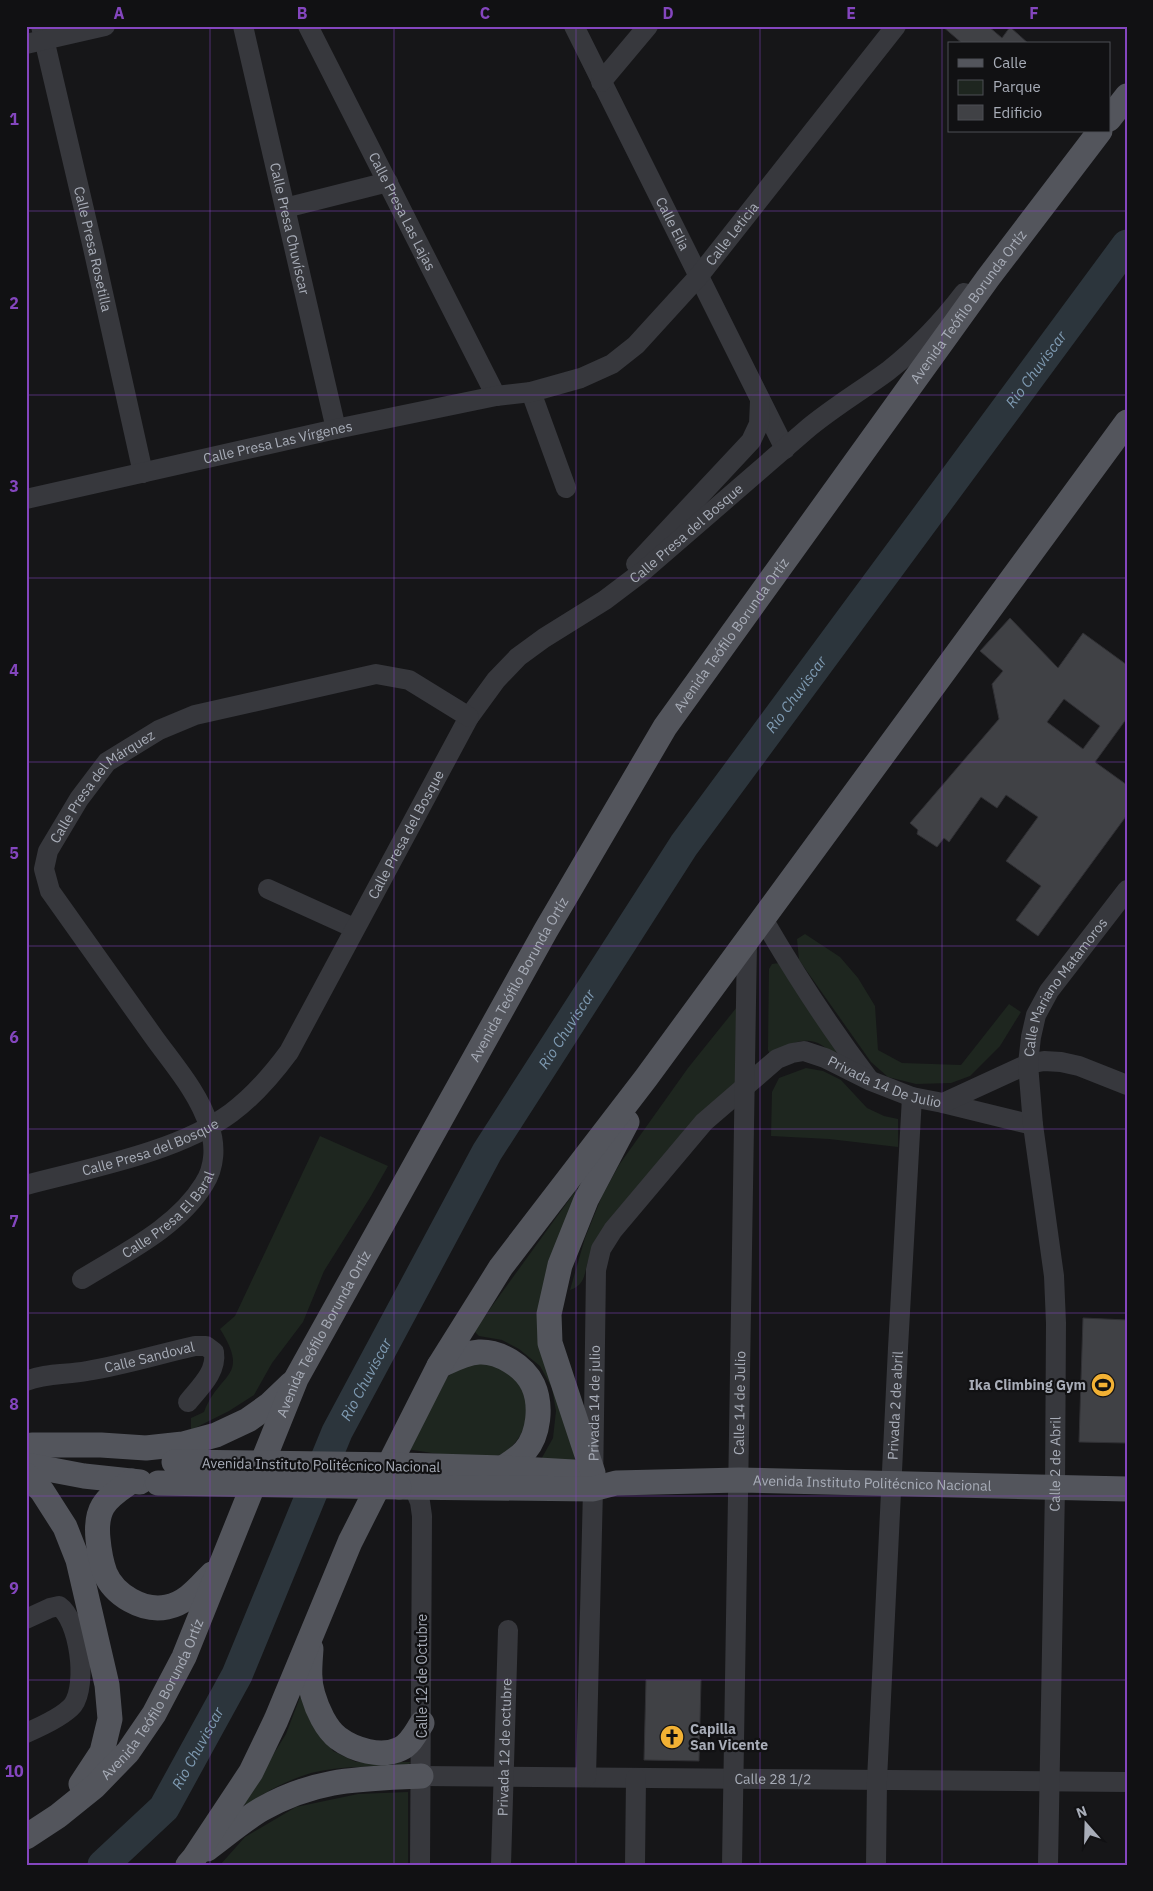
<svg xmlns="http://www.w3.org/2000/svg" width="1153" height="1891" font-family="'IBM Plex Sans',sans-serif">
  <rect width="100%" height="100%" fill="#161618"/>
  <!-- green -->
  <path fill="#1e261f" d="M805 934 840 957 858 978 875 1006 878 1050 902 1063 961 1065 1009 1004 1021 1012 1000 1046 970 1076 951 1083 916 1084 888 1077 871 1062 799 960 797 939Z
    M779 963 839 1051 836 1053C827 1051 823 1044 815 1042 799 1037 782 1047 771 1057L768 1050 769 969 772 964Z
    M741 1002 738 1080 588 1261C584 1275 585 1285 570 1290L585 1238 602 1196 619 1165 688 1068Z
    M806 1068 823 1071 841 1080 867 1108 884 1116 898 1119V1147L829 1139 771 1136 772 1092 779 1078Z
    M320 1136 388 1166 371 1196 324 1271 303 1322 272 1363 254 1395 229 1411 191 1430V1418L204 1412C219 1372 251 1378 220 1329L235 1316Z
    M579 1186H582L551 1265 576 1460 539 1463 553 1438 556 1411 552 1388 540 1366 519 1349 502 1340 479 1336 474 1331Z
    M483 1363C489 1365 496 1366 501 1369 526 1382 534 1409 521 1434 516 1442 509 1452 500 1455 475 1462 431 1452 405 1449 420 1421 432 1380 464 1366 469 1363 477 1363 483 1363Z
    M305 1684 313 1724 333 1751 356 1762H411L407 1766C376 1767 342 1765 311 1773 294 1778 277 1786 262 1795 255 1799 251 1804 242 1805L286 1734Z
    M408 1792V1865H220L245 1837 296 1807 358 1794Z"/>
  <g fill="none" stroke-linecap="round" stroke-linejoin="round">
    <!-- river -->
    <path stroke="#2c353c" stroke-width="31" id="s1" d="M103 1865 164 1808 237 1675 337 1432 487 1152 684 845 1127 245"/>
  </g>
  <!-- building -->
  <path fill="#404145" stroke="#303034" fill-rule="evenodd" d="M942 26H988L1002 38 1010 27 1029 44H963Z
    M1010 618 1058 668 1083 633 1127 665V718L1095 762 1127 785V815L1038 936 1016 920 1041 886 1006 861 1038 817 1006 795 997 808 981 797 949 842 944 838 937 847 917 834 918 830 910 823 999 719 992 684 1003 671 980 651ZM1064 699 1100 726 1083 749 1047 722Z
    M1083 1318 1127 1320V1443L1079 1442Z
    M646 1680H701L699 1761 644 1760Z"/>
  <g fill="none" stroke-linecap="round" stroke-linejoin="round">
    <!-- minor -->
    <g stroke="#37383d" stroke-width="20">
      <path id="s2" d="M41 26 93 248 143 473"/>
      <path id="s3" d="M243 26 336 429"/>
      <path id="s4" d="M308 26 496 396"/>
      <path id="s5" d="M574 26 785 449"/>
      <path d="M26 44 105 26"/>
      <path d="M601 82 648 26"/>
      <path d="M285 208 388 182"/>
      <path d="M531 392 566 488"/>
      <path id="s6" d="M26 499 336 429 496 396 531 392 581 378 612 364 636 345 698 277 896 26"/>
      <path d="M636 564 751 441 759 424 760 401"/>
      <path d="M268 889 354 928"/>
      <path d="M763 919C795 974 830 1028 868 1078"/>
      <path d="M943 1103 1033 1125"/>
      <path id="s7" d="M26 1185C90 1168 178 1152 231 1113 254 1096 272 1075 289 1052L469 717 496 680 518 657 544 638 605 600 642 572 806 430C832 408 861 391 888 371 916 349 942 322 964 293"/>
      <path id="s8" d="M82 1279C124 1253 177 1228 204 1184 215 1167 216 1145 209 1126 199 1093 173 1064 153 1036 119 988 84 939 50 891L44 869 48 851 79 799 107 762 159 730 195 715 376 674 409 680 469 717"/>
      <path id="s9" d="M26 1381C45 1373 67 1375 87 1371 124 1365 159 1354 195 1346H206L214 1352C217 1372 200 1387 188 1402"/>
      <path d="M414 1488 420 1502 422 1516 420 1865"/>
      <path d="M26 1619 50 1608 59 1606C79 1620 88 1684 73 1705 64 1716 40 1727 26 1733"/>
      <path id="s10" d="M421 1776 1127 1782"/>
      <path id="s11" d="M586 1777 593 1489 596 1270 601 1249 613 1230 704 1122 777 1059 792 1053 804 1051 825 1058 871 1081 912 1097 943 1103 1028 1064 1044 1061 1061 1062 1079 1066 1127 1085"/>
      <path id="s12" d="M501 1865 508 1630"/>
      <path d="M635 1865 636 1778"/>
      <path id="s13" d="M732 1865 747 941"/>
      <path id="s14" d="M876 1865 877 1780 898 1348 912 1097"/>
      <path id="s15" d="M1048 1865 1055 1488 1056 1323 1054 1276 1033 1125 1028 1064 1031 1037 1036 1015 1049 991 1127 890"/>
    </g>
    <!-- major -->
    <g stroke="#53555c" stroke-width="25">
      <path d="M1109 119 1127 96"/>
      <path d="M439 1366C452 1360 464 1353 479 1352 499 1351 524 1366 533 1385 542 1405 539 1435 525 1451 519 1458 510 1463 503 1468"/>
      <path d="M32 1445H101L146 1448 183 1444 216 1435 248 1420 269 1405 291 1384"/>
      <path d="M26 1465 84 1476 140 1482"/>
      <path d="M401 1465 503 1468 591 1473"/>
      <path d="M593 1473 550 1343 549 1314 560 1265 586 1200 627 1122"/>
      <path d="M26 1475 42 1491 65 1527 78 1560 107 1685 110 1719 102 1752 81 1784"/>
      <path d="M132 1481C122 1488 110 1495 103 1506 97 1516 97 1529 98 1539 99 1550 101 1562 105 1573 114 1595 143 1612 167 1607 187 1603 199 1587 212 1574"/>
      <path id="s16" d="M399 1487 593 1489 616 1483 739 1480 1127 1489"/>
      <path d="M311 1649C310 1664 308 1680 313 1695 317 1709 326 1729 338 1738 354 1750 381 1758 400 1749 411 1744 416 1732 422 1723"/>
      <path id="s17" d="M26 1837 58 1816 94 1787 128 1752 154 1714 184 1657 296 1379 546 930 665 727 988 278 1100 131"/>
      <path d="M207 1849C225 1836 243 1820 262 1809 317 1778 360 1779 421 1776"/>
      <path d="M188 1865 194 1858 251 1772 276 1720 350 1542 439 1366 501 1267 646 1078 1127 422"/>
    </g>
    <!-- major-bridge -->
    <path stroke="#53555c" stroke-width="25" d="M174 1462 401 1465
      M158 1483 399 1487"/>
  </g>
  <!-- grid -->
  <path fill="none" stroke="#8446be" stroke-width="1" stroke-opacity="0.55" d="M210 26V1865M394 26V1865M576 26V1865M760 26V1865M942 26V1865M26 211H1127M26 395H1127M26 578H1127M26 762H1127M26 946H1127M26 1129H1127M26 1313H1127M26 1496H1127M26 1680H1127"/>
  <!-- icons -->
  <defs>
    <g id="stadium-disc" transform="scale(1.25)"><circle r="9.5" fill="#f2b134" stroke="#111113"/><path d="M0-5a6.5 5 0 1 0 0 10a6.5 5 0 1 0 0-10ZM-3.5-1.8h7v3.6h-7Z" fill="#111"/></g>
    <g id="church-disc" transform="scale(1.25)"><circle r="9.5" fill="#f2b134" stroke="#111113"/><path d="M-1.2-6h2.4v3.5h3.3v2.4h-3.3V6h-2.4V-.1h-3.3v-2.4h3.3Z" fill="#111"/></g>
  </defs>
  <g fill-rule="evenodd">
    <use href="#stadium-disc" x="1103" y="1385"/>
    <use href="#church-disc" x="672" y="1737"/>
  </g>
  <g text-anchor="middle" dominant-baseline="central" stroke-width="4.5" stroke-linejoin="round" paint-order="stroke">
    <!-- street labels -->
    <g font-size="14" fill="#a8adb8" stroke="#111113">
      <text stroke="none"><textPath href="#s4" startOffset="208">Calle Presa Las Lajas</textPath></text>
      <text stroke="none"><textPath href="#s5" startOffset="221">Calle Elia</textPath></text>
      <text stroke="none"><textPath href="#s3" startOffset="208">Calle Presa Chuvíscar</textPath></text>
      <text stroke="none"><textPath href="#s6" startOffset="780">Calle Leticia</textPath></text>
      <text stroke="none"><textPath href="#s2" startOffset="229">Calle Presa Rosetilla</textPath></text>
      <text stroke="none"><textPath href="#s17" startOffset="1811">Avenida Teófilo Borunda Ortíz</textPath></text>
      <text stroke="none"><textPath href="#s6" startOffset="258">Calle Presa Las Vírgenes</textPath></text>
      <text stroke="none"><textPath href="#s7" startOffset="970">Calle Presa del Bosque</textPath></text>
      <text stroke="none"><textPath href="#s17" startOffset="1406">Avenida Teófilo Borunda Ortíz</textPath></text>
      <text stroke="none"><textPath href="#s8" startOffset="628">Calle Presa del Márquez</textPath></text>
      <text stroke="none"><textPath href="#s7" startOffset="550">Calle Presa del Bosque</textPath></text>
      <text stroke="none"><textPath href="#s17" startOffset="1001">Avenida Teófilo Borunda Ortíz</textPath></text>
      <text stroke="none"><textPath href="#s15" startOffset="890">Calle Mariano Matamoros</textPath></text>
      <text stroke="none"><textPath href="#s11" startOffset="904">Privada 14 De Julio</textPath></text>
      <text stroke="none"><textPath href="#s7" startOffset="130">Calle Presa del Bosque</textPath></text>
      <text stroke="none"><textPath href="#s8" startOffset="109">Calle Presa El Baral</textPath></text>
      <text stroke="none"><textPath href="#s17" startOffset="596">Avenida Teófilo Borunda Ortíz</textPath></text>
      <text stroke="none"><textPath href="#s9" startOffset="126">Calle Sandoval</textPath></text>
      <text stroke="none"><textPath href="#s11" startOffset="374">Privada 14 de julio</textPath></text>
      <text stroke="none"><textPath href="#s13" startOffset="462">Calle 14 de Julio</textPath></text>
      <text stroke="none"><textPath href="#s14" startOffset="460">Privada 2 de abril</textPath></text>
      <text stroke="none"><textPath href="#s15" startOffset="401">Calle 2 de Abril</textPath></text>
      <text transform="translate(321 1465) rotate(1)">Avenida Instituto Politécnico Nacional</text>
      <text stroke="none"><textPath href="#s16" startOffset="474">Avenida Instituto Politécnico Nacional</textPath></text>
      <text transform="translate(422 1676) rotate(-90)">Calle 12 de Octubre</text>
      <text stroke="none"><textPath href="#s17" startOffset="191">Avenida Teófilo Borunda Ortíz</textPath></text>
      <text stroke="none"><textPath href="#s12" startOffset="118">Privada 12 de octubre</textPath></text>
      <text stroke="none"><textPath href="#s10" startOffset="352">Calle 28 1/2</textPath></text>
    </g>
    <!-- poi labels -->
    <g font-size="14" font-weight="bold" fill="#a8adb8" stroke="#111113" text-anchor="end">
      <text x="1086" y="1385">Ika Climbing Gym</text>
      <text x="690" y="1729" text-anchor="start">Capilla<tspan x="690" dy="16">San Vicente</tspan></text>
    </g>
    <!-- water labels -->
    <g font-size="15" font-style="italic" fill="#7f9bb3" stroke="#111113">
      <text stroke="none"><textPath href="#s1" startOffset="1772">Rio Chuviscar</textPath></text>
      <text stroke="none"><textPath href="#s1" startOffset="1368">Rio Chuviscar</textPath></text>
      <text stroke="none"><textPath href="#s1" startOffset="962">Rio Chuviscar</textPath></text>
      <text stroke="none"><textPath href="#s1" startOffset="558">Rio Chuviscar</textPath></text>
      <text stroke="none"><textPath href="#s1" startOffset="152">Rio Chuviscar</textPath></text>
    </g>
  </g>
  <!-- border -->
  <rect width="1153" height="1891" fill="none" stroke="#111113" stroke-width="55"/>
  <!-- legend -->
  <rect x="948" y="42" width="162" height="90" fill="#111113" stroke="#4d4f55"/>
  <rect x="958" y="59" width="25" height="8" fill="#53555c" stroke="#4d4f55"/>
  <text x="993" y="68" font-size="15" fill="#a8adb8">Calle</text>
  <rect x="958" y="80" width="25" height="15" fill="#1e261f" stroke="#4d4f55"/>
  <text x="993" y="92" font-size="15" fill="#a8adb8">Parque</text>
  <rect x="958" y="105" width="25" height="15" fill="#404145" stroke="#4d4f55"/>
  <text x="993" y="118" font-size="15" fill="#a8adb8">Edificio</text>
  <!-- north arrow -->
  <g transform="translate(1086 1824) rotate(340)" stroke="#111113" stroke-width="4" paint-order="stroke">
  <path d="M0-4L9 19L0 12L-9 19Z" fill="#a8adb8"/>
  <text y="-8" font-size="14" font-weight="bold" text-anchor="middle" fill="#a8adb8">N</text>
  </g>
  <rect x="28" y="28" width="1098" height="1836" fill="none" stroke="#8446be" stroke-width="2"/>
  <g font-size="16" text-anchor="middle" font-weight="bold" fill="#8446be">
    <text x="119" y="19">A</text>
    <text x="302" y="19">B</text>
    <text x="485" y="19">C</text>
    <text x="668" y="19">D</text>
    <text x="851" y="19">E</text>
    <text x="1034" y="19">F</text>
    <text x="14" y="125">1</text>
    <text x="14" y="309">2</text>
    <text x="14" y="492">3</text>
    <text x="14" y="676">4</text>
    <text x="14" y="859">5</text>
    <text x="14" y="1043">6</text>
    <text x="14" y="1227">7</text>
    <text x="14" y="1410">8</text>
    <text x="14" y="1594">9</text>
    <text x="14" y="1777">10</text>
  </g>
</svg>
